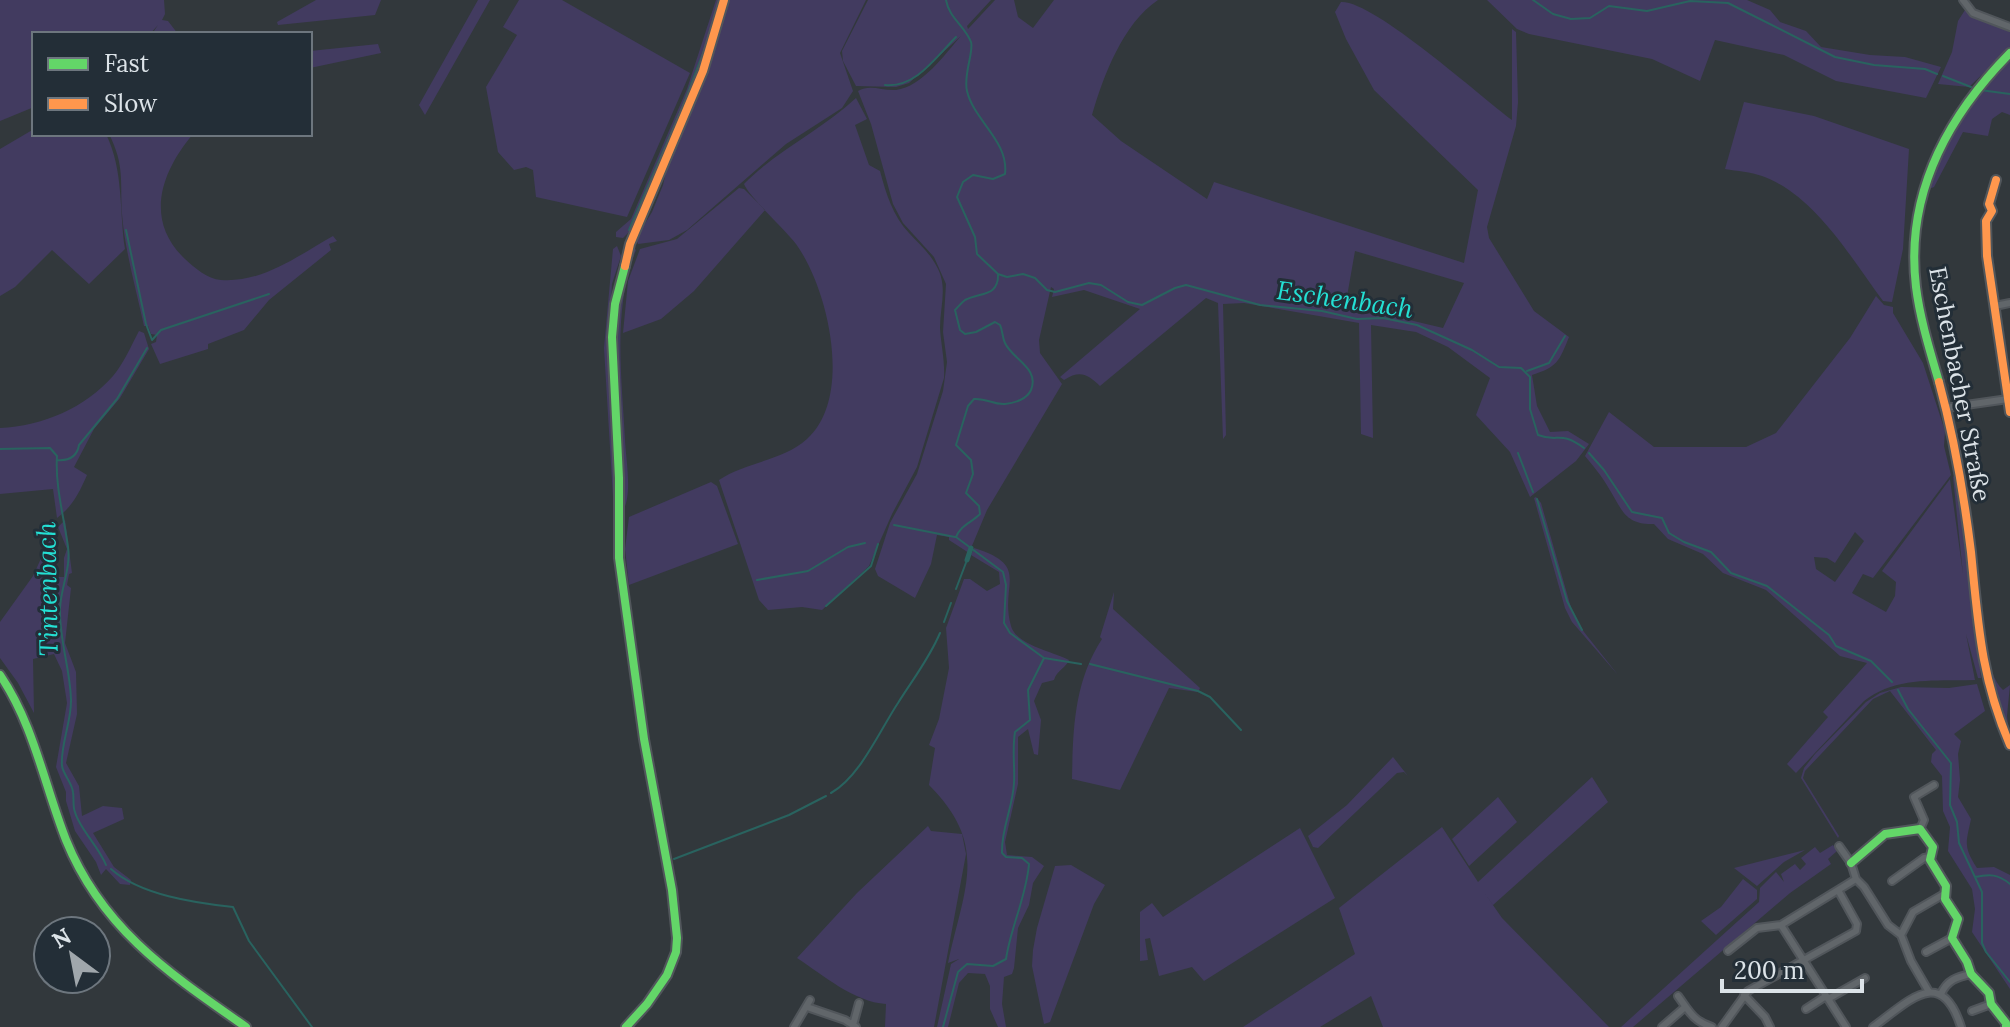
<svg xmlns="http://www.w3.org/2000/svg" width="2010" height="1027" font-family="Lora,serif">
  <rect width="100%" height="100%" fill="#32383c"/>
  <!-- green -->
  <path fill="#423b60" fill-rule="evenodd" d="M0 0H164L165 14 162 20 168 21 178 34H152L158 25 150 34H34V107L0 121Z
    M316 0H381L375 15 278 25 277 22Z
    M478 0H490L425 115 419 105Z
    M519 0H562L690 73 627 217 536 197 533 170 526 167 514 170 498 152 486 87 517 35 503 27Z
    M716 0H721C697 79 663 153 631 230L623 238 616 237V232L631 219 687 89Z
    M727 0H866L840 53 853 91 842 108 786 144 687 230 669 240 638 244 636 238 652 212 663 185 671 151Z
    M868 0H991L967 26 968 29 995 0H1014L1018 17 1033 28 1054 0H1158C1123 23 1103 77 1092 115L1121 141 1207 199 1214 182 1464 263 1478 190 1374 90 1346 39 1335 12 1341 2C1373 0 1481 97 1512 120V29L1516 32 1518 102 1516 126 1487 227 1489 238 1534 311 1569 337C1559 362 1557 367 1532 375L1537 406 1550 432 1568 431 1589 444 1576 461 1530 497 1510 452 1476 415 1490 378 1448 347 1416 332 1371 325 1373 438 1361 434 1359 323 1244 303 1223 304 1226 435 1223 439 1218 303 1206 298 1100 386C1087 374 1080 370 1064 380L1060 377 1140 309 1084 290 1052 297 1054 289 1051 287 1039 340 1040 353 1062 384 987 510 969 553 949 540V537L937 535 931 564 915 598 878 576 875 569 890 523 917 474 943 391 947 362 943 332 946 284 934 257 903 223 893 204 871 124 858 91C870 84 882 91 896 90 922 87 945 54 961 36L909 83 896 87 856 86 843 61 842 51ZM1355 251 1464 283 1443 328 1380 313 1359 314 1345 308Z
    M1487 0H1747L1770 10 1780 22 1806 31 1821 47 1870 55 1905 57 1941 67 1926 98 1836 81 1784 55 1715 40 1700 81 1652 59 1529 34 1517 29Z
    M1965 10 1978 19 2010 32V48L1969 87 1938 84 1952 52 1958 21Z
    M378 44 381 53 310 68V51Z
    M2010 59V115L2002 112 1992 119 1988 136 1963 132 1934 187 1929 189C1946 134 1967 98 2010 59Z
    M856 98 867 119 855 125 869 165 880 171C886 194 893 216 909 233 919 244 930 253 937 267 948 287 940 306 940 328 941 345 945 360 944 378L917 467 892 514 869 566 822 610 802 607 768 610 759 600 719 480C745 462 783 461 807 439 854 397 828 288 796 244 784 228 750 198 744 184 777 150 822 130 856 98Z
    M1744 102 1814 116 1909 149 1903 249 1892 302 1883 301C1851 258 1815 195 1762 176 1751 172 1737 171 1725 169Z
    M34 129V134H106C124 171 119 210 125 249L89 284 52 250 15 287 0 296V149Z
    M109 134H193C161 172 144 220 185 259 195 268 207 279 221 280 263 283 299 255 333 236L337 241 329 244 331 250 269 300 244 330 208 344V349L160 364 151 344 156 342 157 335 151 334 148 326H144C136 289 125 251 122 214 120 181 125 166 109 134Z
    M739 188 744 189 765 210 694 291 661 319 623 333 628 281 640 249 677 239Z
    M617 246 621 256 612 284 610 320 617 514H614L604 348 613 249Z
    M634 248 636 250C612 310 622 377 625 440 626 462 633 495 622 513 619 435 601 319 634 248Z
    M1876 296 1884 305 1893 307V313L1923 363 1945 431 1944 446 1951 475 1873 578 1863 574 1852 593 1886 612 1895 596 1896 582 1882 571 1950 479 1963 574 1953 477 1956 474 1964 522 1981 678H1978L1966 634 1975 680C1938 681 1895 676 1864 701L1796 773 1787 764 1828 717 1823 712 1867 663 1840 656 1766 590 1723 573 1703 554 1668 539 1654 524C1624 525 1622 509 1608 487 1602 476 1593 466 1585 456L1609 412 1654 447H1746L1776 433 1850 338ZM1855 532 1864 541 1835 582 1816 569 1814 557 1827 558 1835 563Z
    M139 331 144 333 149 349 120 398 94 429 74 467 87 475C79 493 73 506 57 518L53 489 0 494V428C43 426 85 408 113 376 124 363 131 346 139 331Z
    M711 482 717 486 738 544 629 585 625 549 629 517Z
    M1536 497 1541 503 1572 611 1584 632 1618 675 1572 622 1565 608 1534 498Z
    M65 520 72 573 69 574 67 585 71 588 65 643 76 672 77 714 66 763 79 786 82 816 103 806 122 808 124 819 93 833 114 867 131 880 130 885 120 884 106 869 101 875 96 862 75 831 66 801V792L56 767 67 703 62 671 54 654 33 659 34 713 18 683 0 658V622L33 576 54 530 57 551 51 560 52 577H64V558L67 549 58 527Z
    M974 548C1032 566 999 584 1011 626 1016 645 1054 652 1069 660 1066 668 1057 670 1054 680L1042 683 1034 701 1041 720 1038 755 1034 754 1028 729 1018 737V784L1005 842 1007 855 1032 857 1044 866 1033 883 1029 905 1018 928 1014 968 1012 974 1004 977 1002 1004 1006 1027H998L990 1009V986L985 974 968 973 959 983 948 1027H937L951 964 959 959 948 963C964 888 990 846 929 785L935 748 929 745 939 719 949 668 946 628 964 579H970L987 591 1000 584 999 572 971 555Z
    M1114 592 1113 609 1200 688 1198 692 1169 688 1120 790 1072 779C1073 729 1074 682 1102 639L1100 637Z
    M1976 597H1981C1982 622 1985 673 2003 690L2010 685 2007 716 2010 741 2000 720 2001 714 1998 713 1984 664Z
    M1977 684 1985 711 1954 734 1961 741 1958 754 1960 780 1958 797 1971 819C1966 843 1963 846 1977 868L1994 867 2010 875V989L1972 932 1975 909 1972 889 1948 851 1950 827 1943 811 1942 776 1931 762 1932 754 1936 750 1890 691 1873 699 1805 771 1803 778 1839 836 1838 838 1801 778 1804 768 1815 754 1866 702 1880 693 1901 687 1949 688Z
    M1393 757 1408 776 1404 772 1397 773 1318 848 1313 847 1308 836 1347 805Z
    M1592 777 1608 802 1493 905 1481 888 1502 918 1609 1027H1383L1371 996 1320 1027H1243L1355 954 1339 908 1442 827 1478 882Z
    M1498 797 1517 822 1469 866 1452 839Z
    M928 826 931 831 962 834 966 854 934 1027H885L886 1004C854 1002 823 975 797 958L857 893Z
    M1300 828 1335 898 1204 981 1192 967 1159 976 1150 938 1145 939 1148 960 1140 961V912L1152 903 1163 917Z
    M1833 845 1837 851 1828 859 1831 864 1790 893 1633 1027H1621L1759 902 1760 888 1776 872 1784 882 1781 874 1795 864 1800 870 1806 864 1801 858 1815 847 1820 853Z
    M1805 850 1784 862 1757 886 1734 868Z
    M1071 865 1105 885 1094 904 1050 1022 1044 1024 1032 966 1033 950 1037 928 1055 866Z
    M1743 879 1757 890V899L1716 935 1701 921 1721 907Z"/>
  <g fill="none" stroke-linecap="round" stroke-linejoin="round">
    <!-- stream -->
    <path stroke="#29635f" stroke-width="2" d="M946 0C949 18 965 26 971 42 974 52 963 75 967 91 974 121 1009 141 1005 174L993 179 973 175 963 182 957 197 975 237 977 254 998 274 1007 277 1023 274 1035 278 1047 290 1055 292 1089 283 1101 285 1128 302 1142 305 1175 288 1186 285 1260 305 1322 311 1357 319 1383 318 1417 325 1472 350 1499 367 1521 368 1530 377V409L1538 435C1559 443 1559 430 1584 448
      M1533 0 1553 14 1571 19 1590 18 1609 6 1647 11 1690 1 1728 3 1835 57 1874 65 1925 69 1937 74
      M710 34 720 0
      M1943 76 1971 87
      M885 85C916 88 936 57 956 37
      M1980 90 2010 94
      M126 230 146 324 152 340 161 330 269 294
      M629 230 682 108 708 40
      M1527 371 1549 363 1565 336
      M0 449 50 448 57 456C55 486 64 517 68 547 71 568 61 587 60 608 59 639 70 668 71 699 72 720 60 746 62 766 63 773 70 781 72 788 75 796 72 805 75 812 79 828 99 847 106 865
      M1518 453 1533 492
      M1589 453 1604 470 1632 512 1662 518 1669 533 1684 542 1711 552 1731 573 1767 586 1829 635 1836 646 1871 661 1892 682
      M57 460C69 461 77 457 79 445L117 399 147 348
      M1537 499 1567 601 1582 630
      M894 525 955 537
      M757 580 808 571 848 547 865 543
      M956 589 967 560
      M826 606 871 566 878 544
      M944 622 951 603
      M1044 658 1081 664
      M1090 664 1198 691 1210 697 1241 730
      M1898 690 1908 709 1951 763 1950 805 1957 822 1959 843 1982 892V943L1986 952 2010 982
      M831 793C860 777 880 730 898 703 913 679 929 659 940 633
      M674 859 789 815 826 796
      M111 869C140 895 195 903 233 907L249 941 312 1027
      M1975 877C1990 874 1998 874 2010 884
      M943 1027 958 972 967 964 993 966 1006 959C1011 926 1026 898 1029 864L1022 858 1006 857 1002 853C1001 829 1013 807 1014 783 1015 766 1012 750 1015 732L1030 720 1028 690 1044 658 1010 633 1004 623 1006 585 1003 572 956 537C961 525 971 523 980 514L979 506 966 493 973 474 971 460 956 445 968 406 974 399C987 398 993 405 1005 404 1015 403 1027 399 1031 390 1040 368 1012 359 1005 343 1002 337 1003 331 1000 325L995 322 976 332 965 334 960 330 955 310C958 307 961 303 965 300 980 292 999 297 998 274"/>
    <!-- canal -->
    <path stroke="#29635f" stroke-width="5" d="M967 560 971 548"/>
    <!-- street casing -->
    <g stroke="#51565b" stroke-width="10">
      <path id="street" d="M1963 0 1973 13 2010 27
        M1995 306 2010 303
        M1945 408 2008 399
        M1920 829 1924 820 1914 797 1934 785
        M1839 846 1851 863 1856 879 1864 887 1888 925 1901 935 1911 961 1929 992
        M1892 881 1924 858 1930 857
        M1781 925 1846 1027
        M1901 935 1913 912 1944 894
        M1728 951 1757 928 1781 925 1856 879
        M1926 952 1952 938
        M1941 994C1947 980 1957 977 1971 974
        M1744 995 1765 1017 1770 1027
        M1678 996C1689 1011 1693 1021 1712 1027
        M1828 999 1865 978
        M807 1007 845 1020 856 1027
        M1806 1009 1826 996
        M1972 1011 1991 1004
        M853 1025 859 1003
        M794 1027 810 1000
        M1662 1027 1684 1008
        M1722 1027 1748 991 1856 931 1857 924 1838 890
        M1873 1027C1908 1002 1941 964 1961 1027"/>
    </g>
    <!-- fast casing -->
    <g stroke="#51565b" stroke-width="12">
      <path id="fast" d="M625 266 615 304 612 337 619 478V558L644 739 672 890 677 938 676 952 667 975 647 1004 626 1027
        M1939 382C1930 351 1920 319 1916 287 1905 195 1947 117 2010 53
        M0 675C34 725 44 784 66 840 102 929 170 974 246 1027
        M1851 863 1885 834 1920 829 1933 847 1930 860 1946 886 1945 899 1958 919 1952 938 1967 962 1971 974 1989 993 1991 1004 2006 1023V1027"/>
    </g>
    <!-- slow casing -->
    <g stroke="#51565b" stroke-width="12">
      <path id="slow" d="M1996 180 1989 204 1992 211 1986 221 1987 256 2010 412
        M625 266 630 244 703 71 724 0
        M1939 382C1954 437 1964 495 1971 552 1978 623 1981 678 2010 745"/>
    </g>
    <!-- street -->
    <use href="#street" stroke="#61666a" stroke-width="6"/>
    <!-- fast -->
    <use href="#fast" stroke="#63d668" stroke-width="8"/>
    <!-- slow -->
    <use href="#slow" stroke="#ff974d" stroke-width="8"/>
  </g>
  <g text-anchor="middle" dominant-baseline="central" stroke-width="6" stroke-linejoin="round" paint-order="stroke">
    <!-- street labels -->
    <g font-size="24" fill="#dce3e8" stroke="#232e37">
      <text transform="translate(1960 384) rotate(79)">Eschenbacher Straße</text>
    </g>
    <!-- water labels -->
    <g font-size="26" font-style="italic" fill="#24e0d4" stroke="#232e37">
      <text transform="translate(1345 299) rotate(8)">Eschenbach</text>
      <text transform="translate(47 589) rotate(-91)">Tintenbach</text>
    </g>
  </g>
  <!-- legend -->
  <rect x="32" y="32" width="280" height="104" fill="#232e37" stroke="#6d767e" stroke-width="2"/>
  <rect x="48" y="58" width="40" height="12" fill="#63d668" stroke="#6d767e" stroke-width="2"/>
  <text x="104" y="72" font-size="24" fill="#dce3e8">Fast</text>
  <rect x="48" y="98" width="40" height="12" fill="#ff974d" stroke="#6d767e" stroke-width="2"/>
  <text x="104" y="112" font-size="24" fill="#dce3e8">Slow</text>
  <!-- north arrow -->
  <g transform="translate(72 955) rotate(328)"><circle r="38" fill="#232e37" stroke="#6d767e" stroke-width="2"/>
  <path d="M0-6L14 30L0 20L-14 30Z" fill="#a0a7ac"/>
  <text y="-12" font-size="22" font-weight="bold" text-anchor="middle" fill="#dce3e8">N</text>
  </g>
  <!-- scale -->
  <path d="M1722 979v12h140v-12" fill="none" stroke="#dce3e8" stroke-width="4"/>
  <text x="1734" y="979" font-size="24" fill="#dce3e8" stroke="#232e37" stroke-width="6" paint-order="stroke">200 m</text>
</svg>
